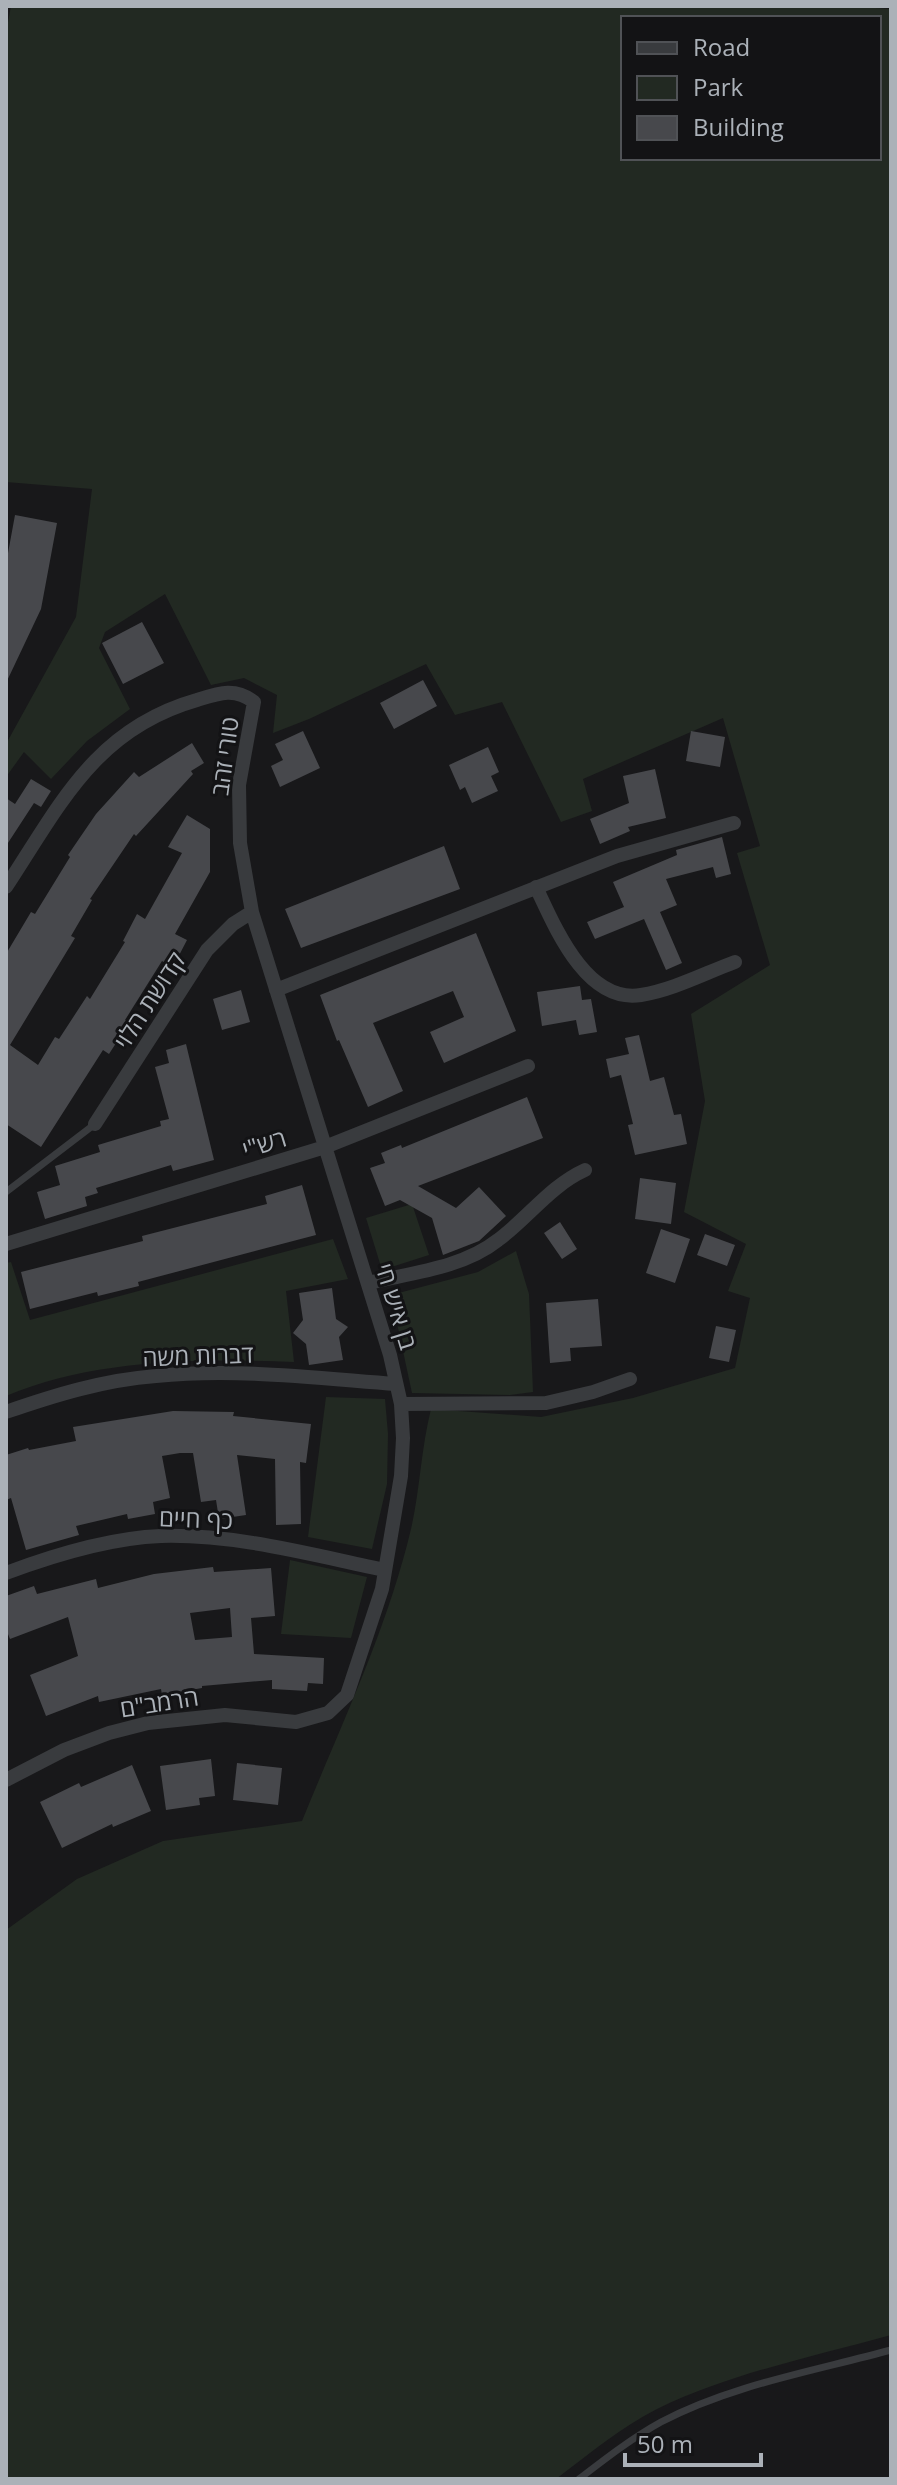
<svg xmlns="http://www.w3.org/2000/svg" width="897" height="2485" font-family="'Open Sans',Heebo,sans-serif">
  <rect width="100%" height="100%" fill="#18181a"/>
  <!-- green -->
  <path fill="#222922" fill-rule="evenodd" d="M11 6H846L891 9V2335C812 2357 731 2373 657 2409 621 2427 588 2455 556 2479H6V1930L77 1879 163 1841 302 1821C341 1725 387 1630 411 1529 420 1490 421 1449 431 1409L541 1417 633 1398 735 1368 750 1298 728 1291 746 1244 684 1212 705 1101 691 1014 770 965 737 853 760 846 723 718 583 779 592 811 561 822 502 702 455 715 426 664 309 719 273 733 277 695 244 678 211 685 165 594 105 632 99 648 130 709 87 741 51 779 24 752 6 777V744L76 617 92 489 6 482V33ZM623 18H879V158H623Z
    M412 1204 429 1255 382 1270 366 1218Z
    M333 1239 348 1279 286 1291 294 1362C202 1358 92 1359 6 1396V1263L11 1262 30 1320Z
    M516 1251 529 1294 533 1392 510 1395 412 1393 391 1295 478 1272Z
    M326 1397 385 1399 388 1434 387 1484 372 1549 308 1537Z
    M290 1560 367 1577 351 1638 281 1634Z"/>
  <!-- building -->
  <path fill="#47484c" fill-rule="evenodd" d="M15 515 57 523 41 609 6 683V564Z
    M142 622 164 663 123 684 102 643Z
    M423 680 437 706 394 729 380 703Z
    M303 731 320 768 280 787 271 766 283 760 275 744Z
    M691 731 725 737 720 767 686 761Z
    M192 743 204 763 191 771 193 774 136 836 134 834 90 899 92 900 71 936 75 938 10 1045 38 1065 55 1037 59 1039 87 996 90 999 125 942 123 941 137 914 145 919 182 853 168 847 187 815 210 829V872L175 934 187 940 173 967 162 961 125 1020 129 1023 109 1054 103 1050 41 1147 6 1124V954L31 912 35 914 70 857 68 855 96 814 134 772 139 777Z
    M488 747 499 772 491 776 498 791 472 803 465 787 460 790 449 765Z
    M655 769 666 818 628 827 630 831 600 844 590 819 629 803 623 776Z
    M31 779 51 791 41 807 34 803 6 846V798L15 804Z
    M722 837 731 874 716 878 713 867 666 879 677 905 660 912 682 963 666 970 644 919 595 939 587 922 624 907 613 882 677 855 676 850Z
    M444 846 460 889 301 948 285 909Z
    M476 933 516 1031 444 1063 430 1032 464 1017 453 991 373 1023 403 1091 368 1107 339 1040 337 1041 320 995Z
    M580 986 582 1000 591 999 597 1032 579 1035 576 1020 542 1026 537 992Z
    M241 990 250 1022 222 1030 213 999Z
    M639 1035 650 1081 664 1077 674 1115 681 1114 687 1144 635 1155 628 1125 633 1124 621 1075 610 1078 606 1059 629 1054 625 1038Z
    M186 1044 214 1160 173 1171 171 1165 96 1188 98 1193 85 1197 87 1206 45 1219 37 1192 60 1185 55 1166 100 1152 98 1145 161 1126 160 1121 169 1119 155 1067 169 1063 166 1050Z
    M527 1097 543 1138 418 1186 456 1208 479 1187 506 1216 479 1241 443 1255 432 1218 400 1200 385 1206 370 1168 385 1163 381 1153 401 1145 402 1148Z
    M640 1178 676 1183 671 1224 635 1219Z
    M302 1185 316 1235 138 1282 139 1286 98 1296 97 1292 30 1309 21 1272 143 1241 142 1236 267 1204 265 1196Z
    M560 1222 577 1249 562 1259 544 1233Z
    M661 1229 690 1239 675 1283 646 1273Z
    M705 1234 735 1245 727 1266 697 1255Z
    M332 1288 336 1319 348 1327 339 1337 343 1360 309 1365 306 1344 293 1333 303 1320 299 1293Z
    M598 1299 602 1346 570 1348 571 1361 550 1363 546 1303Z
    M716 1326 736 1330 729 1362 709 1358Z
    M173 1411 234 1412 233 1416 311 1424 306 1463 300 1462 301 1524 276 1525 275 1459 237 1455 246 1515 219 1519 216 1500 201 1502 193 1453H180L162 1456 170 1498 153 1502 155 1514 128 1519 127 1514 76 1526 79 1535 26 1550 11 1498 6 1500V1455L28 1448 29 1450 76 1441 73 1427Z
    M213 1567 214 1572 271 1568 275 1616 251 1618 254 1654 324 1658 323 1684 308 1683 307 1691 272 1689V1680L202 1686V1688L162 1695 161 1689 99 1702 98 1696 46 1716 30 1675 78 1656 68 1617 10 1639 6 1629V1596L34 1586 37 1594 96 1579 98 1588 154 1574ZM230 1608 232 1637 195 1640 190 1613Z
    M211 1759 215 1796 199 1798 200 1805 166 1810 160 1766Z
    M237 1763 282 1768 278 1805 233 1800Z
    M132 1765 151 1811 113 1827 112 1824 62 1848 40 1802 79 1783 81 1787Z"/>
  <g fill="none" stroke-linecap="round" stroke-linejoin="round">
    <!-- lane -->
    <path stroke="#393b3e" stroke-width="7" d="M6 1192 95 1124
      M579 2479C605 2459 632 2438 661 2422 731 2385 814 2371 891 2350"/>
    <!-- street -->
    <path stroke="#393b3e" stroke-width="14" d="M6 887C60 805 95 729 197 700 219 693 235 687 254 702L239 785 240 843 252 912 390 1355 401 1404 403 1438 401 1476 382 1589 347 1695 328 1713 296 1722 225 1715 148 1723 109 1733 64 1750 6 1780
      M536 887C555 927 586 1004 641 995 673 990 705 973 735 962
      M276 990 617 856 734 823
      M95 1124 207 950 233 924 252 912
      M6 1244 325 1147 528 1066
      M368 1283C410 1273 463 1268 498 1240 529 1217 550 1186 585 1170
      M401 1404 546 1403 593 1392 630 1379
      M6 1412C55 1395 104 1380 156 1376 236 1368 316 1378 396 1384
      M6 1573C54 1555 109 1538 161 1536 237 1534 312 1555 385 1570"/>
  </g>
  <g text-anchor="middle" dominant-baseline="central" stroke-width="6" stroke-linejoin="round" paint-order="stroke">
    <!-- street labels -->
    <g font-size="24" fill="#abb1b8" stroke="#131315">
      <text transform="translate(224 756) rotate(-82)">טורי זהב</text>
      <text transform="translate(149 1000) rotate(-57)">קדושת הלוי</text>
      <text transform="translate(264 1143) rotate(-17)">רש"י</text>
      <text transform="translate(397 1306) rotate(73)">בן איש חי</text>
      <text transform="translate(198 1355) rotate(-2)">דברות משה</text>
      <text transform="translate(196 1518) rotate(2)">כף חיים</text>
      <text transform="translate(159 1702) rotate(-9)">הרמב"ם</text>
    </g>
  </g>
  <!-- border -->
  <rect width="897" height="2485" fill="none" stroke="#abb1b8" stroke-width="16"/>
  <!-- legend -->
  <rect x="621" y="16" width="260" height="144" fill="#131315" stroke="#505256" stroke-width="2"/>
  <rect x="637" y="42" width="40" height="12" fill="#393b3e" stroke="#505256" stroke-width="2"/>
  <text x="693" y="56" font-size="24" fill="#abb1b8">Road</text>
  <rect x="637" y="76" width="40" height="24" fill="#222922" stroke="#505256" stroke-width="2"/>
  <text x="693" y="96" font-size="24" fill="#abb1b8">Park</text>
  <rect x="637" y="116" width="40" height="24" fill="#47484c" stroke="#505256" stroke-width="2"/>
  <text x="693" y="136" font-size="24" fill="#abb1b8">Building</text>
  <!-- scale -->
  <path d="M625 2453v12h136v-12" fill="none" stroke="#abb1b8" stroke-width="4"/>
  <text x="637" y="2453" font-size="24" fill="#abb1b8" stroke="#131315" stroke-width="6" paint-order="stroke">50 m</text>
</svg>
